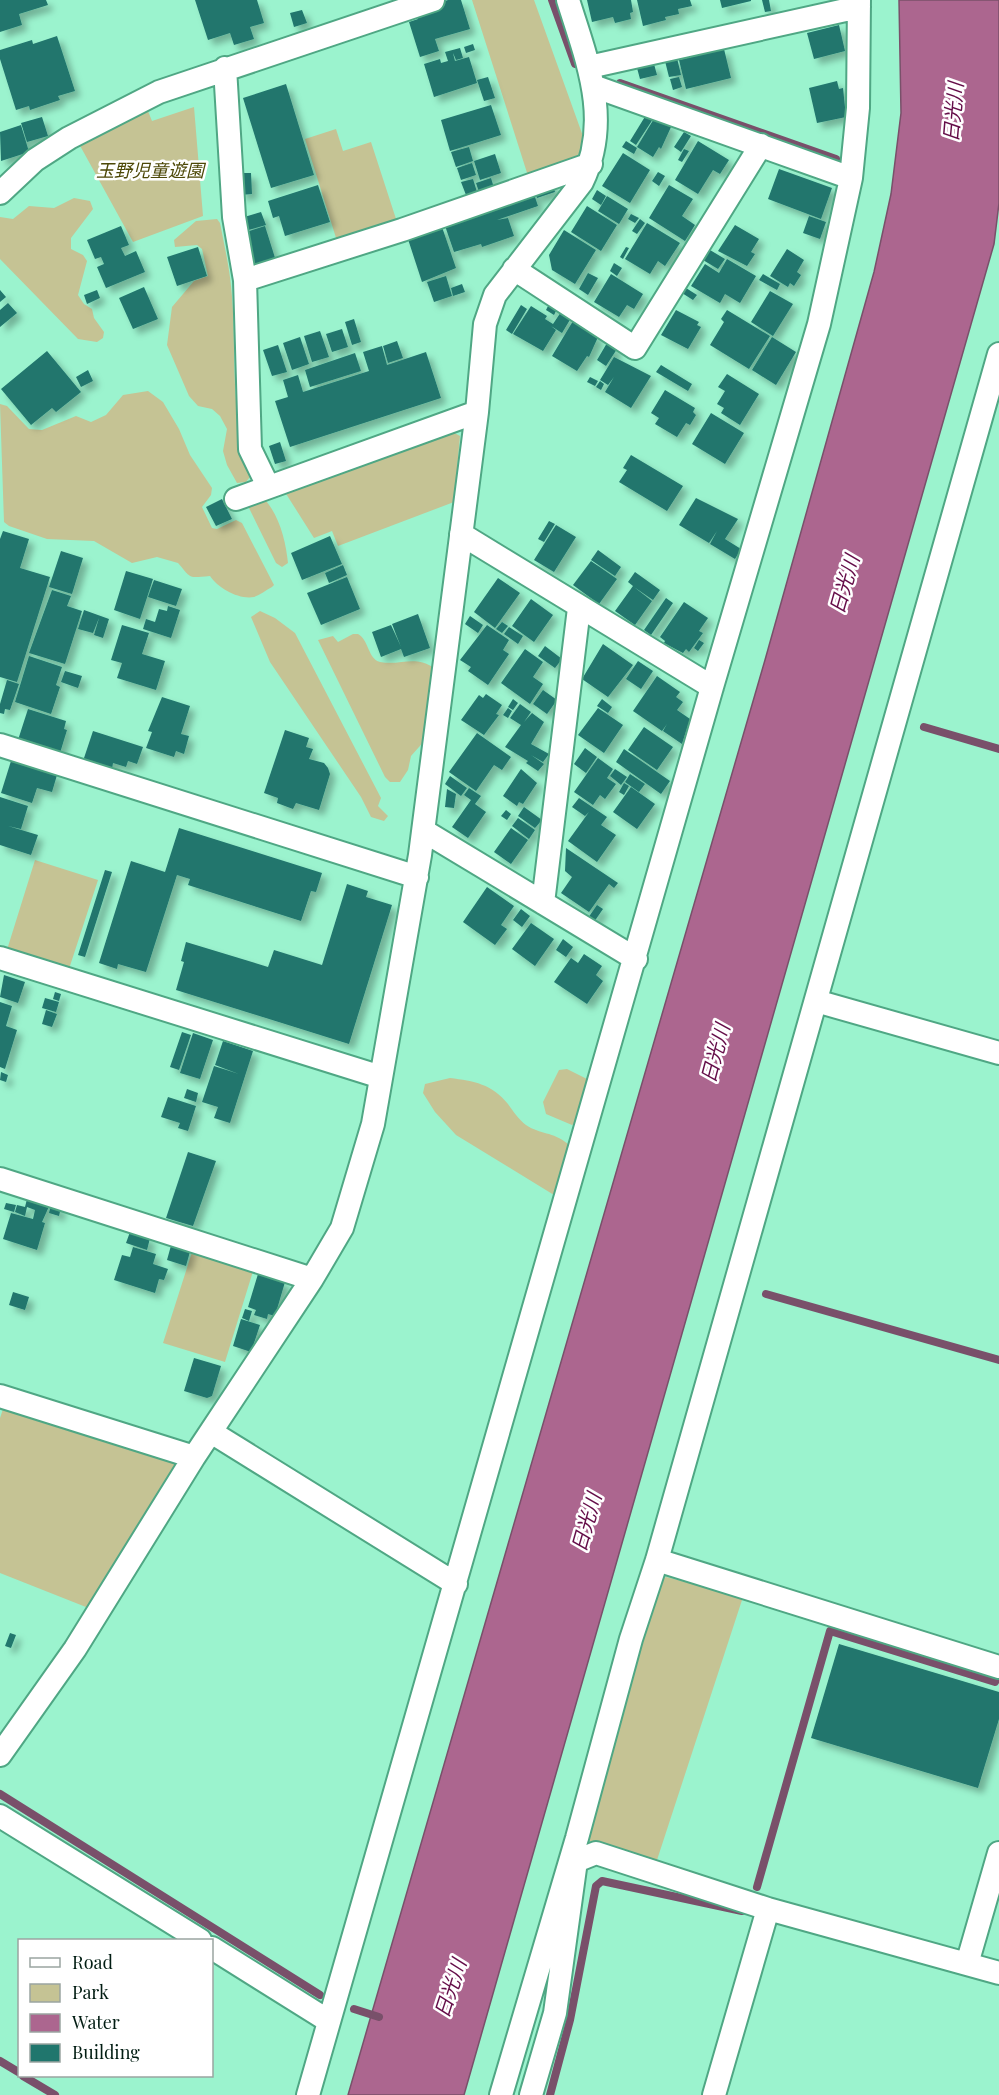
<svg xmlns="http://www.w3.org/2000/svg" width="999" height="2095" font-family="'Playfair Display','Noto Sans JP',serif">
  <defs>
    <filter id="shadow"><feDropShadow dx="5.5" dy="5.5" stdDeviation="3" flood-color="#0004"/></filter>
  </defs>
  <rect width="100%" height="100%" fill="#9bf3ce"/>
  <!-- green -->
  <path fill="#c5c394" d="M472 0H534L584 139 575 164 529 179Z
    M146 106 152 121 194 107 203 216 133 242 78 142Z
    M336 129 343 151 371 142 397 222 337 241 305 139Z
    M74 198 90 201 93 209 71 238V249L83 255 87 261 78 295 84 304 92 309 94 318 104 332 103 338 97 342 78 339 0 259V217L13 219 29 206 54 208Z
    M217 219 220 223C224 244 229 265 231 286 238 349 227 414 253 473L246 482 237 483 227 465 223 451 227 429 220 416 212 409 198 406 189 396 167 345 172 307 194 281 208 276 202 249 197 245 175 247 174 240 196 221Z
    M148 391 163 402 179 429 190 455 212 488 211 495 202 507 212 528 217 529 236 520 242 523 274 585 272 587C266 590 260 595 254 597 239 600 218 588 210 576 187 578 192 579 178 563L157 557 132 563 94 541 47 539 9 526 4 522 0 404 7 406 29 429 42 430 76 416 91 422 106 415 123 395Z
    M449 430 460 436 454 502 338 546 332 531 314 538 283 489Z
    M263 498C279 513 286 542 288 563L282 567 276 563 249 508 250 502Z
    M260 611 275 618 295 633 381 798 378 806 388 816 384 821 371 817 361 797 270 662 251 617Z
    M353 634H358C369 640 368 659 380 662 402 666 414 654 436 669L427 738 411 756 408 770 400 782H390L385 777 318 640 333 636 338 642Z
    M35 860 98 880 68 972 6 953Z
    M567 1069 591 1081 580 1120 572 1125 546 1114 543 1102 559 1070Z
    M450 1078C474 1081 492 1084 508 1104 513 1111 519 1120 526 1125 541 1135 552 1131 568 1144L569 1153 554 1195 456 1135 435 1112 423 1093 425 1084Z
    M193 1249 254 1268 225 1362 163 1343Z
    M4 1406 178 1460 179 1469 91 1609 0 1573V1418Z
    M666 1577 743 1597 657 1860 590 1841 584 1825 652 1586Z"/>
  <!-- water -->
  <path fill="#ac668f" stroke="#79506a" stroke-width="1.5" d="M899 0H999V203L994 244 464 2095H348L765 660 874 272 891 194 901 113Z"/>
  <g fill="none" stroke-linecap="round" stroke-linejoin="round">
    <!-- stream -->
    <path stroke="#79506a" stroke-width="8" d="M552 0 575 64
      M620 83 836 159
      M924 727 999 749
      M766 1294 999 1360
      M0 1794 320 1995
      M757 1887 830 1631 995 1682 998 1676
      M354 2009 379 2017
      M0 2061 20 2073
      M23 2076 55 2095
      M550 2095 570 2020 596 1886 602 1881 742 1911"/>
  </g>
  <!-- building -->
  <path fill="#20766d" filter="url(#shadow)" d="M0 0H46L48 5 19 14 22 25 0 32Z
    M195 0H257L264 23 250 27 254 39 234 45 230 33 208 40Z
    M448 0H461L470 29 435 39 439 51 420 57 409 22 418 19 416 10Z
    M587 0H631L633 12 630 13 631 19 615 23 613 17 592 22Z
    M637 0H690L692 6 678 9 679 14 665 17 666 20 643 26Z
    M720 0H751V1L722 8Z
    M762 0H769L771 11 765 12Z
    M302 10 307 23 294 27 290 13Z
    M839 25 845 51 814 59 807 33Z
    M57 36 75 91 58 96 60 100 30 110 29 106 16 110 0 59V50L32 40 33 44Z
    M473 44 475 50 466 53 464 47Z
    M460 48 463 58 456 60 453 53 455 61 469 57 477 83 434 97 424 64 440 59 441 63 448 61 445 52Z
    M724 49 731 78 686 89 679 60Z
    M677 58 681 75 669 77 665 61Z
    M654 64 657 75 640 79 637 68Z
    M488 77 495 98 484 101 477 80Z
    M679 77 682 87 673 90 670 79Z
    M837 81 839 89 843 88 846 117 817 123 809 88Z
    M286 84 314 175 271 188 243 98Z
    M491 105 501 135 450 151 441 120Z
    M646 115 653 119 636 145 630 141Z
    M42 117 48 136 27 142 21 123Z
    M655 117 671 127 661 149 659 147 653 157 637 147Z
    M21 125 29 152 1 161 0 132Z
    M684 132 691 136 681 152 674 147Z
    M626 141 637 148 634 154 622 147Z
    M698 141 729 160 720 174 713 170 698 194 675 180Z
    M469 147 473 161 456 167 451 152Z
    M684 149 689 151 682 162 678 160Z
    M623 153 650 170 630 203 602 186Z
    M495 154 501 173 480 180 474 161Z
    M472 163 476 175 461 180 457 168Z
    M779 169 832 188 821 219 768 199Z
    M658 172 665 176 659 186 652 181Z
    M240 173H251L252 194 240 195Z
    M491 178 494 188 479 192 476 183Z
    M473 179 477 192 466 195 461 182Z
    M552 182 555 192 537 198 533 188Z
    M318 185 330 222 285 236 279 216 273 218 268 201Z
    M669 185 693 199 682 216 695 225 685 241 649 218Z
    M532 188 538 206 497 220 508 218 514 236 482 247 481 244 454 252 442 217Z
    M597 190 606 196 601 205 592 199Z
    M607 196 628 209 619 224 598 211Z
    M587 206 617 225 601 251 571 232Z
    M261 212 266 225 245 231 241 218Z
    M631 214 639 218 635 223 628 219Z
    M809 216 826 222 820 239 803 233Z
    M640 219 645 223 637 234 632 231Z
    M647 223 680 243 665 266 658 261 650 274 625 259Z
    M735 225 759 239 751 252 755 254 747 266 718 251Z
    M121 226 129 245 121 248 125 256 136 251 145 272 106 288 97 267 104 264 101 257 95 259 87 240Z
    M265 226 276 261 254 268 243 233Z
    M442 227 456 268 422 282 406 233Z
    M564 230 596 250 575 284 552 270 549 255Z
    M198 247 207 276 177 286 167 257Z
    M626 247 629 248 623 259 620 257Z
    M787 249 804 260 797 272 801 275 794 286 790 283 788 287 770 276Z
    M710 250 725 259 718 269 703 260Z
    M727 259 756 276 740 303 725 294 720 303 691 286 705 264 719 273Z
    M614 263 622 268 617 276 610 271Z
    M588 273 598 278 588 295 579 289Z
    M611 274 643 294 634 309 627 305 619 317 594 302Z
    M763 274 780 284 777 290 759 280Z
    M446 276 452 296 434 302 427 282Z
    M462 284 465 292 453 296 451 288Z
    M144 287 158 319 133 329 119 298Z
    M686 288 697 295 693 300 682 293Z
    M0 290 6 297 0 302Z
    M97 290 100 298 87 304 84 295Z
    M770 291 793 304 773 336 751 322Z
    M8 303 17 313 0 327V310Z
    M549 304 557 309 554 315 546 310Z
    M521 305 527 309 512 334 506 330Z
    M531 306 547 316 545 319 553 324 561 312 571 318 562 333 551 326 556 330 543 351 513 334Z
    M676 310 699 322 697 325 701 327 688 349 661 335Z
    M727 310 770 336 749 369 710 345 724 322 721 319Z
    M354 319 361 342 352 345 345 322Z
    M573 321 598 337 589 357 587 356 577 371 552 356Z
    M342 329 348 347 332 352 326 334Z
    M320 331 329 357 312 362 304 336Z
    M300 337 309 364 292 370 283 343Z
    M772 337 796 352 776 385 752 370Z
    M397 341 403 358 388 363 383 346Z
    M607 343 617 349 606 366 597 360Z
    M278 345 287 372 272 376 263 350Z
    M382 346 387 365 426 352 441 398 290 447 275 401 288 397 283 380 298 375 303 392 369 371 363 352Z
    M47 351 81 392 56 412 52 408 31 425 1 389Z
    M355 353 361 371 310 387 305 370Z
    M614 357 651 376 631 408 605 392 614 377 608 385 600 380Z
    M661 365 692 384 688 391 656 372Z
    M88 370 93 381 81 387 76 377Z
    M727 374 759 394 740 425 721 413 724 408 717 404 725 391 718 387Z
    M590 377 598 381 595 386 587 382Z
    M600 381 604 384 601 390 596 387Z
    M665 390 695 408 693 412 696 415 690 425 686 423 677 437 655 424 659 418 651 413Z
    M711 413 744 433 725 464 692 444Z
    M280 442 286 461 275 464 269 446Z
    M631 455 683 486 667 511 619 482 627 470 623 468Z
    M696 498 738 519 725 539 741 549 735 559 710 544 717 531 709 543 679 525Z
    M222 499 232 519 216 526 206 507Z
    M549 521 555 524 544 542 538 539Z
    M556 525 576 537 554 572 534 560Z
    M3 531 29 539 20 568 50 577 17 682 0 677V539Z
    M330 536 342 564 302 580 291 553Z
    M598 550 621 567 615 576 591 560Z
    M61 551 83 558 72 594 49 587Z
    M591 561 617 579 599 604 573 585Z
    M343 565 347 575 329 583 325 573Z
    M126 571 153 579 140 619 114 610Z
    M635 572 660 590 653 600 634 587 652 601 635 625 615 611 633 586 628 582Z
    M347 577 360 609 321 625 307 593Z
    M498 578 520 593 495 628 474 612Z
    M154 580 182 589 176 606 148 597Z
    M52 590 71 596 67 606 82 611 65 664 29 653Z
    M666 598 673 603 651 635 644 630Z
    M531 599 553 615 534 642 512 626Z
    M684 602 708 618 699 631 703 633 689 652 686 649 683 653 664 643 665 641 660 637Z
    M168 606 180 610 171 638 143 629 146 619 155 622 159 609 167 611Z
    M84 610 109 619 103 638 94 635 99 618 93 633 78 629Z
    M418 614 430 648 404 657 401 649 381 657 372 632 391 625 401 647 392 624Z
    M470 616 483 625 478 633 465 624Z
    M502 622 508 626 502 633 496 629Z
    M122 625 149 633 142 654 165 661 156 690 117 678 122 663 111 660Z
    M487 625 509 640 503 650 509 654 488 685 468 671 471 667 460 660Z
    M509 627 523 636 518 644 504 634Z
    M699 640 704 643 698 651 694 648Z
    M603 644 633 665 608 697 582 679Z
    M545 646 562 659 555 668 538 656Z
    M525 649 543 662 533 677 543 684 530 704 501 683Z
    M29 656 62 667 56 685 60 687 51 714 15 702Z
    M638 661 653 671 641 689 626 679Z
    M65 671 82 676 78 688 61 682Z
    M657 676 680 692 676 697 683 702 677 710 690 719 682 744 663 731 667 724 662 731 633 711Z
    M7 680 19 684 10 710 5 709 4 714 0 713V704Z
    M543 690 557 700 547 714 533 704Z
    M486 694 502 705 496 714 499 715 484 735 461 720 479 695 483 698Z
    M162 697 190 706 181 734 189 736 184 754 176 751 174 757 146 748 152 732 148 731Z
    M513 699 518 703 513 710 508 707Z
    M602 699 612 707 608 713 597 706Z
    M520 704 531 712 524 722 532 713 544 722 531 744 549 754 543 762 531 755 544 764 538 771 526 763 528 761 505 747 521 725 510 718Z
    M508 708 512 711 508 718 503 715Z
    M598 708 623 725 604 753 578 735Z
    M28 709 66 721 64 729 67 730 60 753 18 740Z
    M644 727 673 747 657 770 628 750Z
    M285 730 309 738 306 747 313 749 309 759 324 763 328 768 330 774 319 810 296 803 293 809 277 803 278 798 264 793Z
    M93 731 143 747 137 764 128 761 126 767 113 763 112 769 83 761Z
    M477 733 511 757 502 770 494 765 476 791 449 772Z
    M585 748 597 757 586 773 574 764Z
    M624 749 670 781 661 794 616 762Z
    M598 758 613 769 607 778 616 784 605 799 600 795 593 805 574 792Z
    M11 761 57 775 52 792 37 788 32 803 1 793Z
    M521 769 537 783 523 804 519 802 517 806 503 796Z
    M615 769 627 777 621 785 610 776Z
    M630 774 645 784 639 792 625 782Z
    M450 776 467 788 461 796 445 784Z
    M624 783 629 786 624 795 619 792Z
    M631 787 655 804 637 829 613 812Z
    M469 788 481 796 475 804 486 812 468 838 452 827 471 800 464 795Z
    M447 789 456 794 454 808 445 807Z
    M0 797 28 806 21 829 8 826 38 835 31 855 0 845Z
    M579 798 607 817 601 825 616 835 597 862 568 841 589 812 585 816 572 807Z
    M524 807 542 820 535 828 518 816Z
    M506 810 511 814 507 820 501 816Z
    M518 818 535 830 529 839 512 826Z
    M179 828 322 873 316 892 311 891 301 921 188 885 190 879 177 875 146 972 118 964 117 969 99 963 131 861 165 872Z
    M511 828 528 840 511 864 494 852Z
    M566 848 618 883 614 888 609 884 589 912 561 893 572 877 565 871Z
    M105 870 112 872 85 957 78 955Z
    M347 884 368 891 366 897 392 905 349 1044 176 990 184 962 181 961 186 942 268 967 274 950 322 965Z
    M487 887 514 906 501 925 507 929 495 945 463 922Z
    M597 905 603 909 594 922 588 918Z
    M521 909 530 916 522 927 513 920Z
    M531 923 554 939 535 966 512 949Z
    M563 939 573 947 566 957 556 950Z
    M584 954 602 966 596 975 603 981 587 1004 554 982 571 958 578 963Z
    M4 975 25 982 18 1003 0 997Z
    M55 992 61 994 59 1001 53 999Z
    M45 998 59 1002 56 1012 42 1008Z
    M0 1002 12 1006 6 1026 17 1030 5 1069 0 1067Z
    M46 1010 57 1014 52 1027 42 1024Z
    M182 1032 191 1035 179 1070 170 1067Z
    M193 1033 213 1040 200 1079 180 1073Z
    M223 1041 253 1051 230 1123 214 1118 218 1107 202 1102 214 1066 239 1074 215 1065Z
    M1 1072 8 1075 6 1082 0 1080Z
    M187 1089 198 1093 196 1102 184 1098Z
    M168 1097 196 1106 188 1131 178 1128 180 1123 161 1117Z
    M188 1152 216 1161 193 1226 166 1218Z
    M28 1195 51 1202 42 1222 45 1223 37 1250 3 1239 11 1213 33 1219 35 1210 27 1207 25 1216 15 1212 17 1205 25 1207Z
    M6 1203 16 1205 14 1212 4 1209Z
    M51 1204 61 1207 59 1216 49 1213Z
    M130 1232 150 1238 147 1250 126 1243Z
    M172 1242 191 1248 186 1266 167 1260Z
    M133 1247 156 1254 153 1264 168 1269 164 1280 159 1279 155 1293 114 1280 122 1255 130 1257Z
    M258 1274 285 1282 275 1316 268 1314 267 1319 254 1315 256 1310 248 1307Z
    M13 1292 29 1297 25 1310 9 1305Z
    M245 1309 252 1311 249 1321 242 1318Z
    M241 1319 260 1325 251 1352 233 1346Z
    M194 1358 221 1366 212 1396 207 1398 184 1391Z
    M10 1633 16 1635 11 1648 5 1646Z
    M839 1644 999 1692V1719L978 1788 811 1738Z"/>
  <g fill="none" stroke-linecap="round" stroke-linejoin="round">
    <!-- minor casing -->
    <g stroke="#4fa784" stroke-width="26">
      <path id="minor" d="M589 67 859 7
        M225 68 234 217 245 280 250 449 268 486
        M593 86 851 178
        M0 193 35 160 69 138 159 92 433 0
        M514 269 635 348 761 145
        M245 280 402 230 591 164
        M236 499 477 412
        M461 534 712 687
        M0 745 417 877
        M424 831 636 959
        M543 903 579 608
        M0 958 381 1077
        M816 1001 999 1053
        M0 1179 312 1279
        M0 1396 194 1457
        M211 1432 456 1584
        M657 1560 999 1667
        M0 1755 75 1649 194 1457 312 1279 342 1228 373 1124 420 855 477 412 485 324 495 295 582 182C612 120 587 61 568 0
        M0 1816 200 1940
        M212 1948 327 2020
        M967 1964 999 1853
        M308 2095 712 687 819 324 851 178 858 108 859 0
        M501 2095 577 1838 631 1639 657 1560 999 354
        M531 2095 555 2013 576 1861 596 1853 768 1909 999 1973
        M714 2095 768 1909"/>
    </g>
    <!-- minor -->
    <use href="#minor" stroke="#fff" stroke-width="22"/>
  </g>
  <g text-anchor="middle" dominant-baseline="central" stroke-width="5" stroke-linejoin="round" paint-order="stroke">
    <!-- park labels -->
    <g font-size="18" font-style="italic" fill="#4d4807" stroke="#fff">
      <text x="150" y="170">玉野児童遊園</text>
    </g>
    <!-- water labels -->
    <g font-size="20" font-style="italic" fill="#640c48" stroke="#fff">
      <text transform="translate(952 112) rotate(-85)">日光川</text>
      <text transform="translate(843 584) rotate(-74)">日光川</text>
      <text transform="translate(714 1053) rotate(-75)">日光川</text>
      <text transform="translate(585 1522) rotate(-74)">日光川</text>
      <text transform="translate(449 1988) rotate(-72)">日光川</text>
    </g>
  </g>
  <!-- legend -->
  <rect x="18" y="1939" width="195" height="138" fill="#ffffff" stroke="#9aa5a1" stroke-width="1.5"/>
  <rect x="30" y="1958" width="30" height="9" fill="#ffffff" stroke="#9aa5a1" stroke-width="1.5"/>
  <text x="72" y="1969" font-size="18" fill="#021d13">Road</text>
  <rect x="30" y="1984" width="30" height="18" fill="#c5c394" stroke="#9aa5a1" stroke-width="1.5"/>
  <text x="72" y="1999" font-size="18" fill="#021d13">Park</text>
  <rect x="30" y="2014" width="30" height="18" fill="#ac668f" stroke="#9aa5a1" stroke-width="1.5"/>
  <text x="72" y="2029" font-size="18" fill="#021d13">Water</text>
  <rect x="30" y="2044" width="30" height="18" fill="#20766d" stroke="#9aa5a1" stroke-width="1.5"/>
  <text x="72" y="2059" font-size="18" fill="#021d13">Building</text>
</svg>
